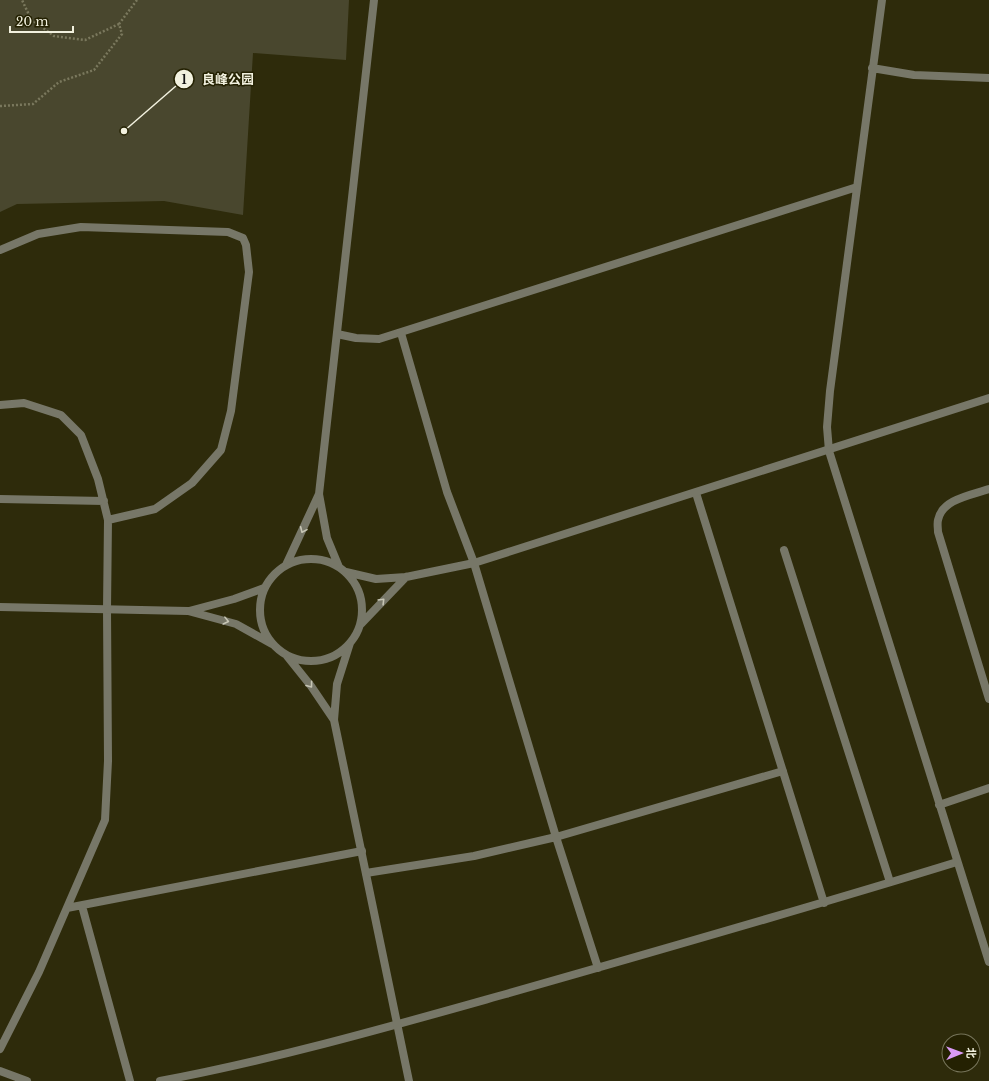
<svg xmlns="http://www.w3.org/2000/svg" width="989" height="1081" font-family="'Libre Baskerville','Noto Sans SC',serif">
  <rect width="100%" height="100%" fill="#2e2b0b"/>
  <!-- green -->
  <path fill="#49472e" d="M0 0H349L346 60 253 53 243 215 164 201 17 204 0 212Z"/>
  <g fill="none" stroke-linecap="round" stroke-linejoin="round">
    <!-- path -->
    <path stroke="#7a785d" stroke-width="2.5" stroke-dasharray="2 2" stroke-linecap="butt" d="M119 24 137 0
      M0 106 33 104 59 82 94 70 122 34 119 24 85 40 54 36 31 19 22 0"/>
    <!-- service -->
    <path stroke="#777768" stroke-width="8" d="M0 250 38 234 81 227 228 232 243 238 246 245 249 272 231 411 221 450 192 483 155 509 108 520
      M0 405 24 403 61 415 81 435 98 479 108 520 107 609
      M0 499 104 501"/>
    <!-- minor -->
    <path stroke="#777768" stroke-width="8" d="M882 0 830 391 827 427 829 451 989 962
      M872 68 914 75 989 78
      M401 333 447 492 474 563 556 837 598 968
      M337 334 356 338 379 339 857 187
      M989 489C972 495 942 499 938 520 937 524 938 528 938 532L989 699
      M696 493 824 903
      M784 550 890 882
      M939 805 989 788
      M366 873 474 856 556 837 783 771
      M82 906 130 1081
      M67 908 362 851
      M0 1049 39 972 105 820 108 761 107 609
      M0 1071 27 1081
      M160 1081C277 1059 392 1026 506 994 657 951 808 908 957 862"/>
    <!-- tertiary -->
    <path stroke="#777768" stroke-width="8" d="M260 610a51 51 0 1 1 102 0a51 51 0 1 1-102 0Z
      M286 565 319 494
      M339 567 327 538 319 494 374 0
      M346 572 376 579 406 577 474 563 989 398
      M0 607 188 611 236 624 272 644
      M189 611 234 599 264 588
      M361 624 406 577
      M350 643 337 684 334 720 409 1081
      M287 656 311 686 334 720"/>
  </g>
  <!-- one-way arrows -->
  <defs><path id="oneway-chevron" d="M-2-3.5L2.5 0L-2 3.5" fill="none" stroke-width="1.6" stroke-linecap="round" stroke-linejoin="round"/></defs>
  <g stroke="#c7c6b5">
    <use href="#oneway-chevron" transform="translate(303 530) rotate(114)"/>
    <use href="#oneway-chevron" transform="translate(382 601) rotate(-45)"/>
    <use href="#oneway-chevron" transform="translate(226 621) rotate(14)"/>
    <use href="#oneway-chevron" transform="translate(310 685) rotate(53)"/>
  </g>
  <!-- callouts -->
  <path fill="none" stroke="#f2f1df" stroke-width="1.5" d="M124 131L184 79"/>
  <g fill="#f2f1df" stroke="#242102" stroke-width="1.5">
    <circle cx="124" cy="131" r="4"/>
    <circle cx="184" cy="79" r="10"/>
  </g>
  <g font-size="12" text-anchor="middle" font-weight="bold" fill="#111">
    <text x="184" y="84">1</text>
  </g>
  <g font-size="13" text-anchor="middle" font-weight="bold" fill="#f2f1df" stroke="#242102" stroke-width="3" stroke-linejoin="round" paint-order="stroke">
    <text x="228" y="84">良峰公园</text>
  </g>
  <!-- north arrow -->
  <g transform="translate(961 1053) rotate(89)"><circle r="19" fill="#242102" stroke="#76745a"/>
  <path d="M0-3L7 15L0 10L-7 15Z" fill="#da9af6"/>
  <text y="-6" font-size="11" font-weight="bold" text-anchor="middle" fill="#f2f1df">北</text>
  </g>
  <!-- scale -->
  <path d="M10 26v6h63v-6" fill="none" stroke="#f2f1df" stroke-width="2"/>
  <text x="16" y="26" font-size="12" fill="#f2f1df" stroke="#242102" stroke-width="3" paint-order="stroke">20 m</text>
</svg>
